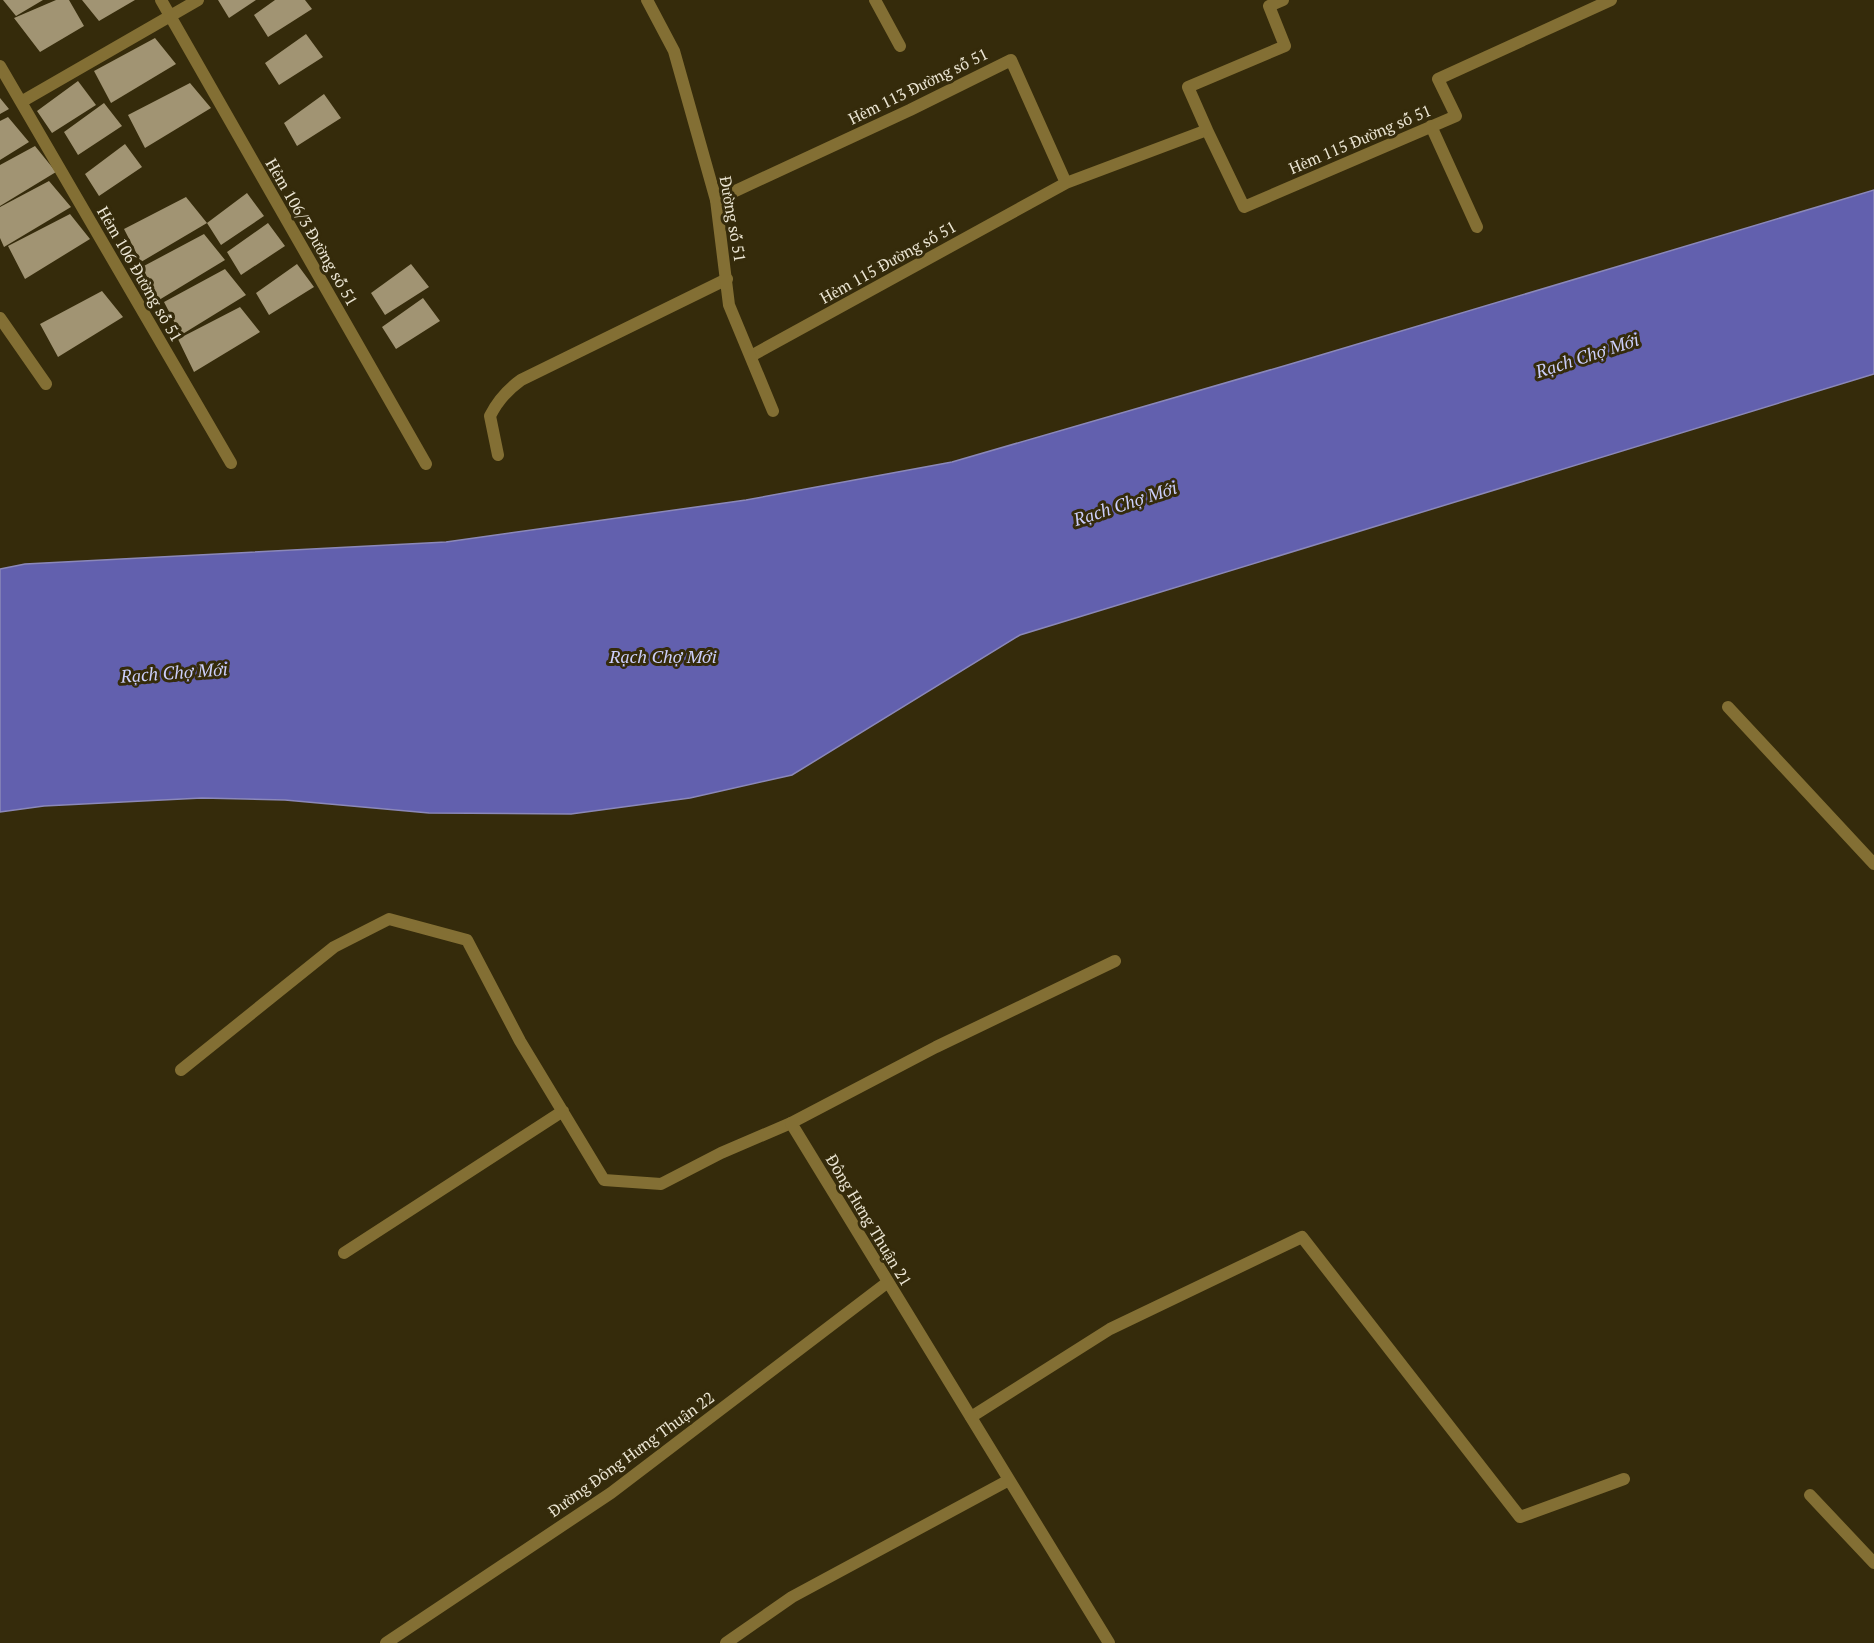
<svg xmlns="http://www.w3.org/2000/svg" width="1874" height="1643" font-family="'PT Serif',serif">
  <rect width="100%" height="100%" fill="#352b0b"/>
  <!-- water -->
  <path fill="#6260ae" stroke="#8b88b9" stroke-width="1.5" d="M1874 190V374L1020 635 792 775 690 798 571 814 429 813 285 800 202 798 44 806 0 812V569L25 564 446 542 746 500 952 462 1294 363Z"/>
  <!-- building -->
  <path fill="#a19473" d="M3 0H43L16 16Z
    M56 0H69L84 26 40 52 14 18Z
    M82 0H135L99 21Z
    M218 0H256L229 18Z
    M275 0H305L312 9 268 37 254 15Z
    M306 34 323 57 279 85 265 63Z
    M155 38 176 64 111 103 94 71Z
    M78 81 96 105 52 133 37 111Z
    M190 83 211 108 145 148 128 115Z
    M324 94 341 118 297 146 284 123Z
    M0 98 9 109 0 114Z
    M104 103 122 126 78 155 64 132Z
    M8 117 29 142 0 160V121Z
    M125 144 142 167 99 196 85 174Z
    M35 146 56 172 0 206V165Z
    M49 181 71 207 4 247 0 238V207Z
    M247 193 264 216 221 245 207 223Z
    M186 197 207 223 141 262 124 229Z
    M70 214 90 239 25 279 8 246Z
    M268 223 285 246 241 275 227 252Z
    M204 234 225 260 159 300 142 267Z
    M297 264 314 287 269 315 256 293Z
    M411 264 429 287 385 315 371 293Z
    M225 269 246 295 181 335 164 302Z
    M102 291 123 317 58 357 40 324Z
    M423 298 440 321 396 349 382 327Z
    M240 307 260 332 194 372 178 339Z"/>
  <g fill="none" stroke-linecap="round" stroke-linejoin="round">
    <!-- lane -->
    <path stroke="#836f34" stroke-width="12" d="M161 0 426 464
      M875 0 900 46
      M0 66 231 463
      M21 102 198 0
      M1431 126 1477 227
      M1207 130 1188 87 1285 46 1269 6 1283 0
      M716 200 910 110 1011 60 1066 183
      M0 318 46 384
      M751 356 1066 183 1207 130 1244 207 1456 116 1438 79 1611 0
      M498 455 490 416C498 400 507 390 521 380L727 279
      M181 1070 334 947 389 919 467 940 520 1041 604 1180 661 1184 721 1153 791 1123
      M344 1253 563 1111
      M971 1417 1110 1329 1302 1237 1520 1517 1624 1479"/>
    <!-- street -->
    <path stroke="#836f34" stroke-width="12" d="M647 0 674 51 716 200 729 305 773 411
      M1728 707 1874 864
      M1810 1495 1874 1563
      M386 1643 611 1493 888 1282
      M726 1643 792 1597 1009 1480
      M1109 1643 791 1123 936 1047 1115 961"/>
  </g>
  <g text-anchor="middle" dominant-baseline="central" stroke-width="6" stroke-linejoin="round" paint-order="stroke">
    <!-- street labels -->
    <g font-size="16" fill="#ebe5d3" stroke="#352b0b">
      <text transform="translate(918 86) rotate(-26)">Hẻm 113 Đường số 51</text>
      <text transform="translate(1360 139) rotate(-23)">Hẻm 115 Đường số 51</text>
      <text transform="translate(733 219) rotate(80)">Đường số 51</text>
      <text transform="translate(312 232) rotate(60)">Hẻm 106/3 Đường số 51</text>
      <text transform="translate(888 262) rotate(-29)">Hẻm 115 Đường số 51</text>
      <text transform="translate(140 274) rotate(60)">Hẻm 106 Đường số 51</text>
      <text transform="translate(869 1220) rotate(59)">Đông Hưng Thuận 21</text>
      <text transform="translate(631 1454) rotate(-36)">Đường Đông Hưng Thuận 22</text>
    </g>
    <!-- water labels -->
    <g font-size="18" font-style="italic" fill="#cccffb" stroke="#352b0b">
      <text transform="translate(1587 355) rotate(-18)">Rạch Chợ Mới</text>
      <text transform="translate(1125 503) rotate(-18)">Rạch Chợ Mới</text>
      <text x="663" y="656">Rạch Chợ Mới</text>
      <text transform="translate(174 672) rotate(-4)">Rạch Chợ Mới</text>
    </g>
  </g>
</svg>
